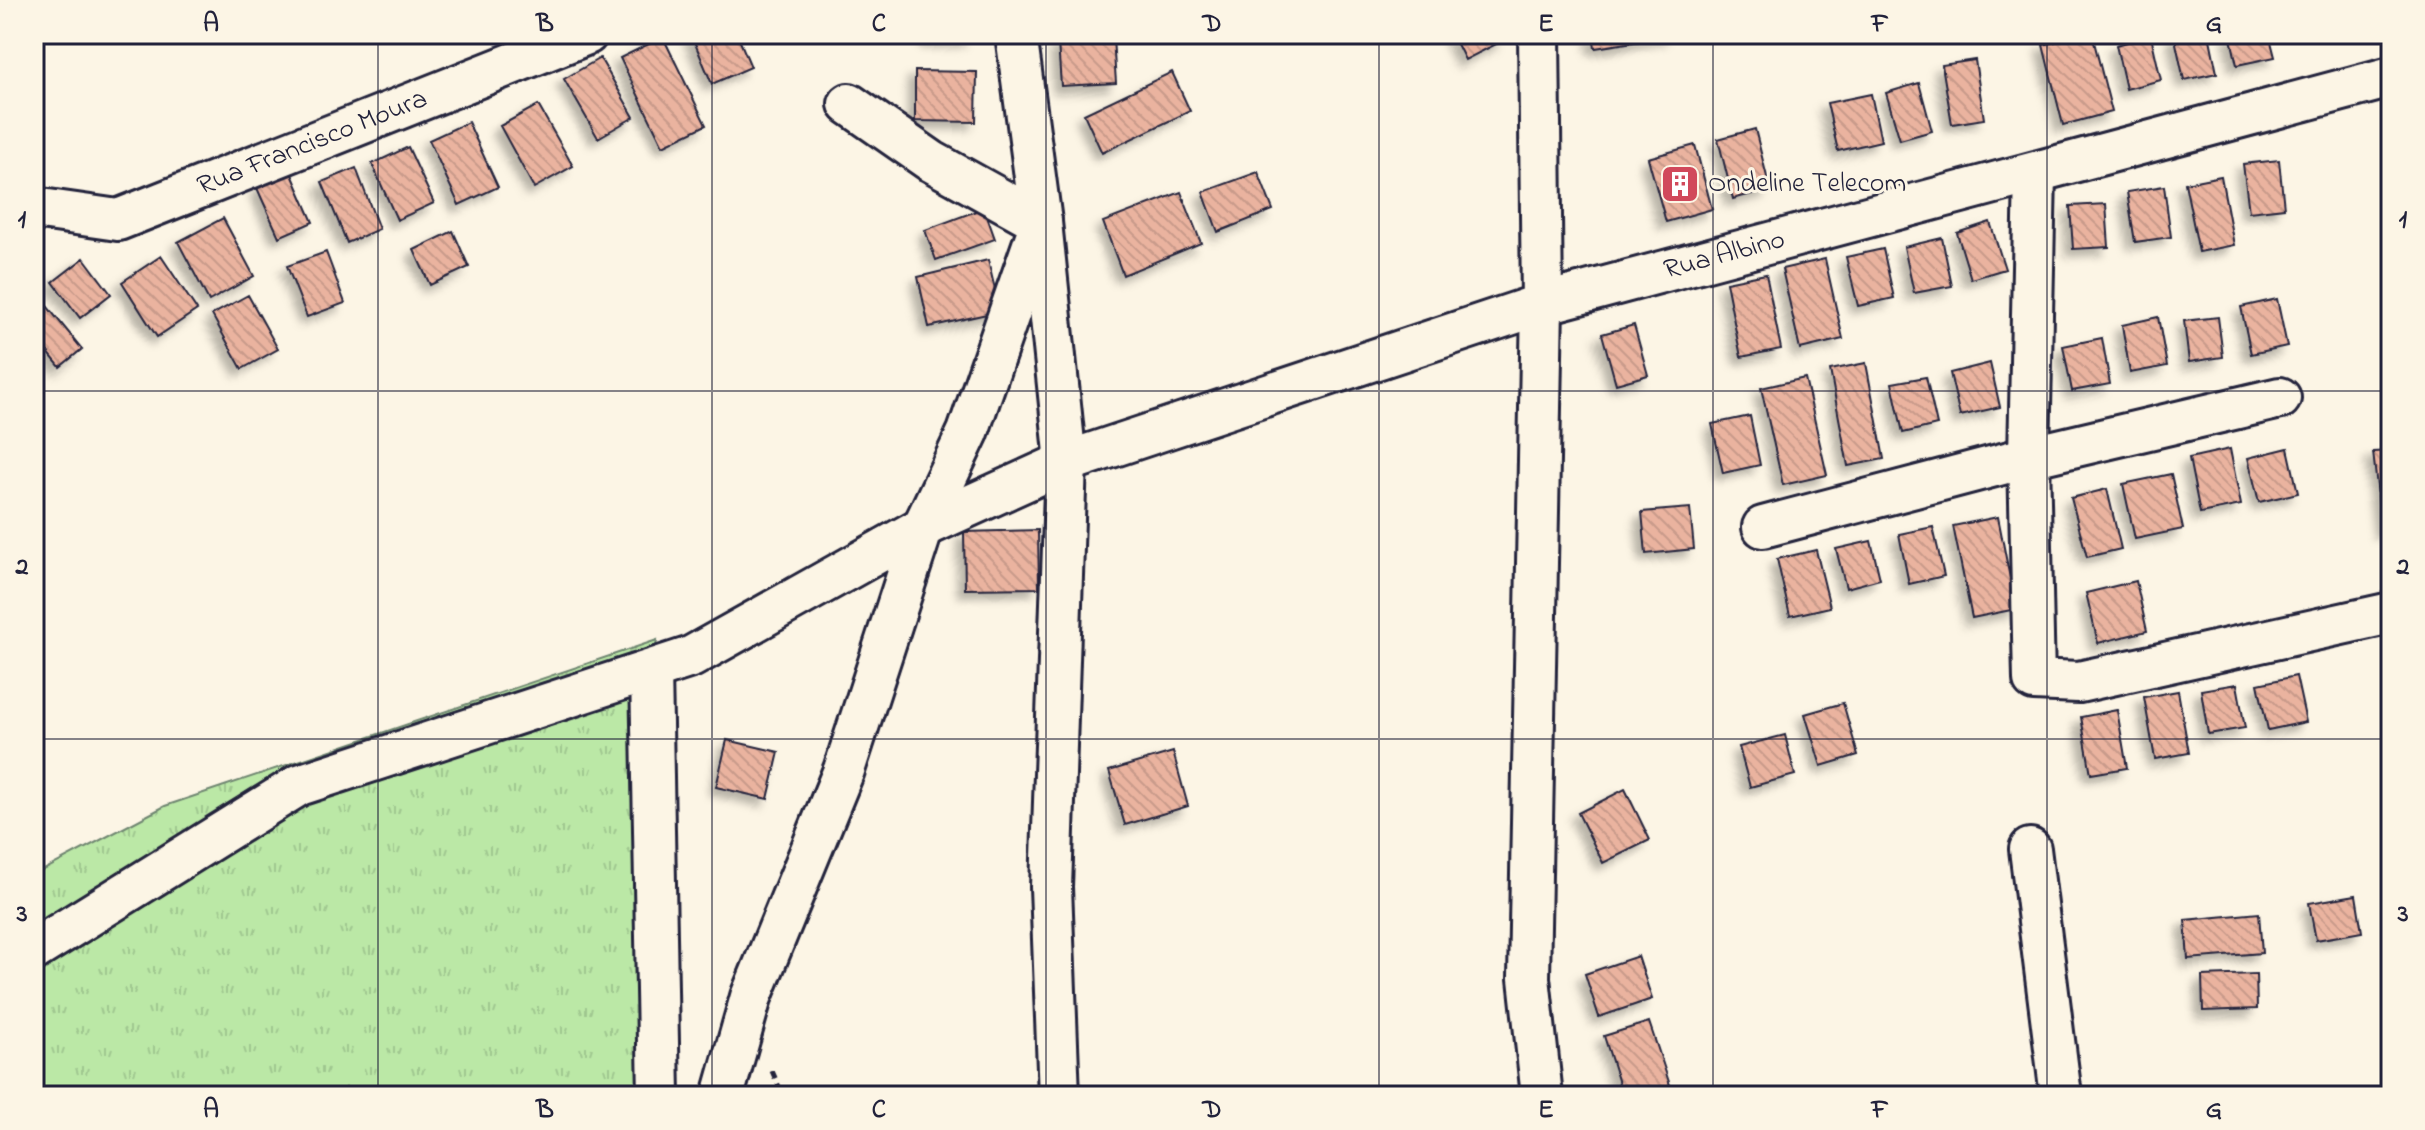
<svg xmlns="http://www.w3.org/2000/svg" width="2425" height="1130" font-family="'Indie Flower',sans-serif">
  <defs>
    <pattern id="grass-tufts" width="24" height="20" patternUnits="userSpaceOnUse" patternTransform="scale(2)"><rect width="24" height="20" fill="#bbe8a6"/><path d="M3 7l-1-3M5 7V3M7 7l1-3M15 17l-1-3M17 17v-4M19 17l1-3" fill="none" stroke="#a0c790"/></pattern>
    <pattern id="building-back-hatch" width="6" height="6" patternUnits="userSpaceOnUse" patternTransform="scale(2)"><rect width="6" height="6" fill="#eab39f"/><path d="M-1 5l2 2M0 0l6 6M5-1l2 2" fill="none" stroke="#c89a8a"/></pattern>
    <filter id="shadow"><feDropShadow dx="-7" dy="7" stdDeviation="4" flood-color="#0004"/></filter>
  </defs>
  <rect width="100%" height="100%" fill="#fcf5e5"/>
  <filter id="ink" filterUnits="userSpaceOnUse"><feTurbulence type="fractalNoise" baseFrequency=".0125" numOctaves="2"/><feDisplacementMap in="SourceGraphic" scale="16" xChannelSelector="R" yChannelSelector="G"/><feConvolveMatrix kernelMatrix="1 2 1 2 8 2 1 2 1" color-interpolation-filters="sRGB"/></filter>
  <g filter="url(#ink)">
    <!-- grass -->
    <path fill="url(#grass-tufts)" stroke="#6e8570" stroke-width="2" d="M657 640 652 672 659 1096H34V875L165 806Z"/>
    <!-- building -->
    <path fill="url(#building-back-hatch)" stroke="#22223b" stroke-width="2" filter="url(#shadow)" d="M691 34H737L751 67 712 84Z
      M927 34H971V39L927 40Z
      M1452 34H1501L1504 40 1465 60Z
      M1593 34H1673V36L1595 48Z
      M2086 34H2092L2112 112 2063 125 2043 45Z
      M2174 34H2209L2217 73 2184 80Z
      M2230 34H2269L2275 57 2237 65Z
      M2151 36 2161 80 2126 89 2116 45Z
      M663 37 706 125 663 146 620 58Z
      M1113 38 1116 83 1061 86 1058 42Z
      M600 58 634 117 598 138 564 79Z
      M1975 60 1984 119 1952 124 1942 65Z
      M915 71 977 72 976 122 915 121Z
      M1172 72 1190 111 1102 153 1084 114Z
      M1919 83 1932 131 1900 140 1886 93Z
      M1871 94 1881 141 1838 151 1827 103Z
      M538 105 573 166 534 188 500 126Z
      M468 122 498 187 459 205 429 140Z
      M1755 129 1770 189 1733 199 1718 139Z
      M1695 145 1712 209 1666 222 1648 158Z
      M408 147 434 203 397 220 372 164Z
      M2279 160 2284 208 2249 212 2243 164Z
      M356 168 379 229 347 243 322 182Z
      M291 172 313 222 279 237 257 188Z
      M1258 172 1273 210 1218 232 1203 192Z
      M2221 176 2234 245 2199 252 2185 183Z
      M2164 186 2171 237 2135 242 2127 192Z
      M1181 192 1201 243 1123 275 1103 222Z
      M2106 204 2109 247 2073 249 2070 206Z
      M984 208 995 239 936 260 925 230Z
      M223 218 254 276 209 301 178 242Z
      M1990 222 2005 269 1971 279 1957 233Z
      M453 231 469 267 430 285 414 250Z
      M1942 238 1952 286 1914 293 1904 247Z
      M1883 249 1894 298 1858 306 1846 257Z
      M326 252 345 303 307 317 287 266Z
      M161 256 197 310 157 337 122 282Z
      M84 258 111 294 80 318 53 282Z
      M1825 259 1843 339 1800 349 1782 269Z
      M988 260 1000 311 929 327 918 277Z
      M1766 274 1781 349 1741 357 1726 282Z
      M34 290 82 349 60 367 34 335Z
      M248 295 278 349 242 369 212 315Z
      M2277 299 2287 346 2251 354 2241 307Z
      M2158 317 2167 366 2130 373 2122 325Z
      M2218 317 2223 357 2189 362 2184 321Z
      M1634 325 1648 375 1616 384 1602 334Z
      M2102 338 2110 384 2072 391 2063 346Z
      M1866 363 1884 459 1848 466 1830 370Z
      M1990 363 2000 407 1960 416 1950 373Z
      M1926 377 1937 425 1903 433 1892 383Z
      M1805 378 1827 475 1783 485 1761 388Z
      M1750 416 1760 465 1723 473 1712 424Z
      M2288 448 2298 493 2259 502 2248 458Z
      M2230 449 2241 505 2200 513 2189 458Z
      M2391 451V530L2382 531 2373 452Z
      M2171 474 2183 529 2135 539 2123 484Z
      M2107 489 2121 549 2087 557 2071 498Z
      M1690 508 1694 549 1646 554 1642 512Z
      M1998 517 2016 609 1972 618 1953 526Z
      M1933 527 1944 576 1909 584 1899 534Z
      M1038 530 1039 588 965 589 964 532Z
      M1871 541 1880 579 1846 588 1836 549Z
      M1816 550 1830 607 1790 616 1777 559Z
      M2136 581 2147 631 2098 643 2086 593Z
      M2296 676 2306 722 2268 730 2258 684Z
      M2237 684 2245 728 2208 734 2201 690Z
      M2178 691 2189 753 2155 759 2144 697Z
      M1843 703 1858 755 1821 766 1805 714Z
      M2117 710 2127 768 2091 774 2081 717Z
      M1785 735 1795 775 1750 787 1739 747Z
      M727 740 779 752 768 799 716 787Z
      M1173 752 1188 806 1125 825 1109 771Z
      M1625 789 1650 840 1603 863 1578 813Z
      M2356 895 2362 932 2316 940 2309 903Z
      M2259 913 2262 953 2188 959 2185 920Z
      M1638 956 1652 999 1599 1017 1585 974Z
      M2256 974 2257 1009 2203 1011 2202 976Z
      M1649 1022 1670 1085 1636 1096H1623L1604 1036Z"/>
    <g fill="none" stroke-linecap="round" stroke-linejoin="round">
      <!-- street casing -->
      <g stroke="#22223b" stroke-width="46">
        <g id="street">
          <path d="M1016 34 1041 222 1066 462 1051 887 1059 1096"/>
          <path d="M1539 34 1542 304 1529 978 1542 1096"/>
          <path d="M2035 173 2029 457 2034 680 2079 682 2391 613"/>
          <path id="s1" d="M34 208 118 220 587 34"/>
          <path d="M1763 527 2029 457 2280 398"/>
          <path d="M651 671 659 1096"/>
          <path d="M2030 849 2061 1096"/>
          <path id="s2" d="M34 950 299 785 691 657 923 527 1066 462 1542 304 2391 77"/>
          <path d="M723 1096 751 997 844 770 923 527 968 432 1041 222 931 161 849 104"/>
        </g>
      </g>
      <!-- path -->
      <path stroke="#22223b" stroke-width="5" stroke-dasharray="8 6" stroke-linecap="butt" d="M772 1071 783 1096"/>
      <!-- street -->
      <use href="#street" stroke="#fcf5e5" stroke-width="40"/>
    </g>
  </g>
  <!-- grid -->
  <path fill="none" stroke="#22223b" stroke-width="2" stroke-opacity="0.55" d="M378 34V1096M712 34V1096M1046 34V1096M1379 34V1096M1713 34V1096M2047 34V1096M34 391H2391M34 739H2391"/>
  <!-- icons -->
  <defs>
    <g id="building-square" transform="scale(2)"><rect x="-9" y="-9" width="18" height="18" rx="4" fill="#d1495b" stroke="#fcf5e5"/><path d="M-4-6H4V6H1V3H-1V6H-4ZM-2.5-4.3h1.7v1.8h-1.7ZM.8-4.3h1.7v1.8H.8ZM-2.5-1h1.7V.8h-1.7ZM.8-1h1.7V.8H.8Z" fill="#fff"/></g>
  </defs>
  <g fill-rule="evenodd">
    <use href="#building-square" x="1680" y="184"/>
  </g>
  <g text-anchor="middle" dominant-baseline="central" stroke-width="6" stroke-linejoin="round" paint-order="stroke">
    <!-- street labels -->
    <g font-size="28" fill="#22223b" stroke="#fcf5e5">
      <text stroke="none"><textPath href="#s1" startOffset="294">Rua Francisco Moura</textPath></text>
      <text stroke="none"><textPath href="#s2" startOffset="1838">Rua Albino</textPath></text>
    </g>
    <!-- poi labels -->
    <g font-size="28" fill="#22223b" stroke="#fcf5e5" text-anchor="start">
      <text x="1708" y="184">Ondeline Telecom</text>
    </g>
  </g>
  <!-- margin -->
  <rect width="2425" height="1130" fill="none" stroke="#fcf5e5" stroke-width="88"/>
  <rect x="44" y="44" width="2337" height="1042" fill="none" stroke="#22223b" stroke-width="3"/>
  <g font-size="26" text-anchor="middle" font-weight="bold" fill="#22223b">
    <text x="211" y="31">A</text>
    <text x="545" y="31">B</text>
    <text x="879" y="31">C</text>
    <text x="1212" y="31">D</text>
    <text x="1546" y="31">E</text>
    <text x="1880" y="31">F</text>
    <text x="2214" y="31">G</text>
    <text x="22" y="227">1</text>
    <text x="2403" y="227">1</text>
    <text x="22" y="574">2</text>
    <text x="2403" y="574">2</text>
    <text x="22" y="921">3</text>
    <text x="2403" y="921">3</text>
    <text x="211" y="1117">A</text>
    <text x="545" y="1117">B</text>
    <text x="879" y="1117">C</text>
    <text x="1212" y="1117">D</text>
    <text x="1546" y="1117">E</text>
    <text x="1880" y="1117">F</text>
    <text x="2214" y="1117">G</text>
  </g>
</svg>
